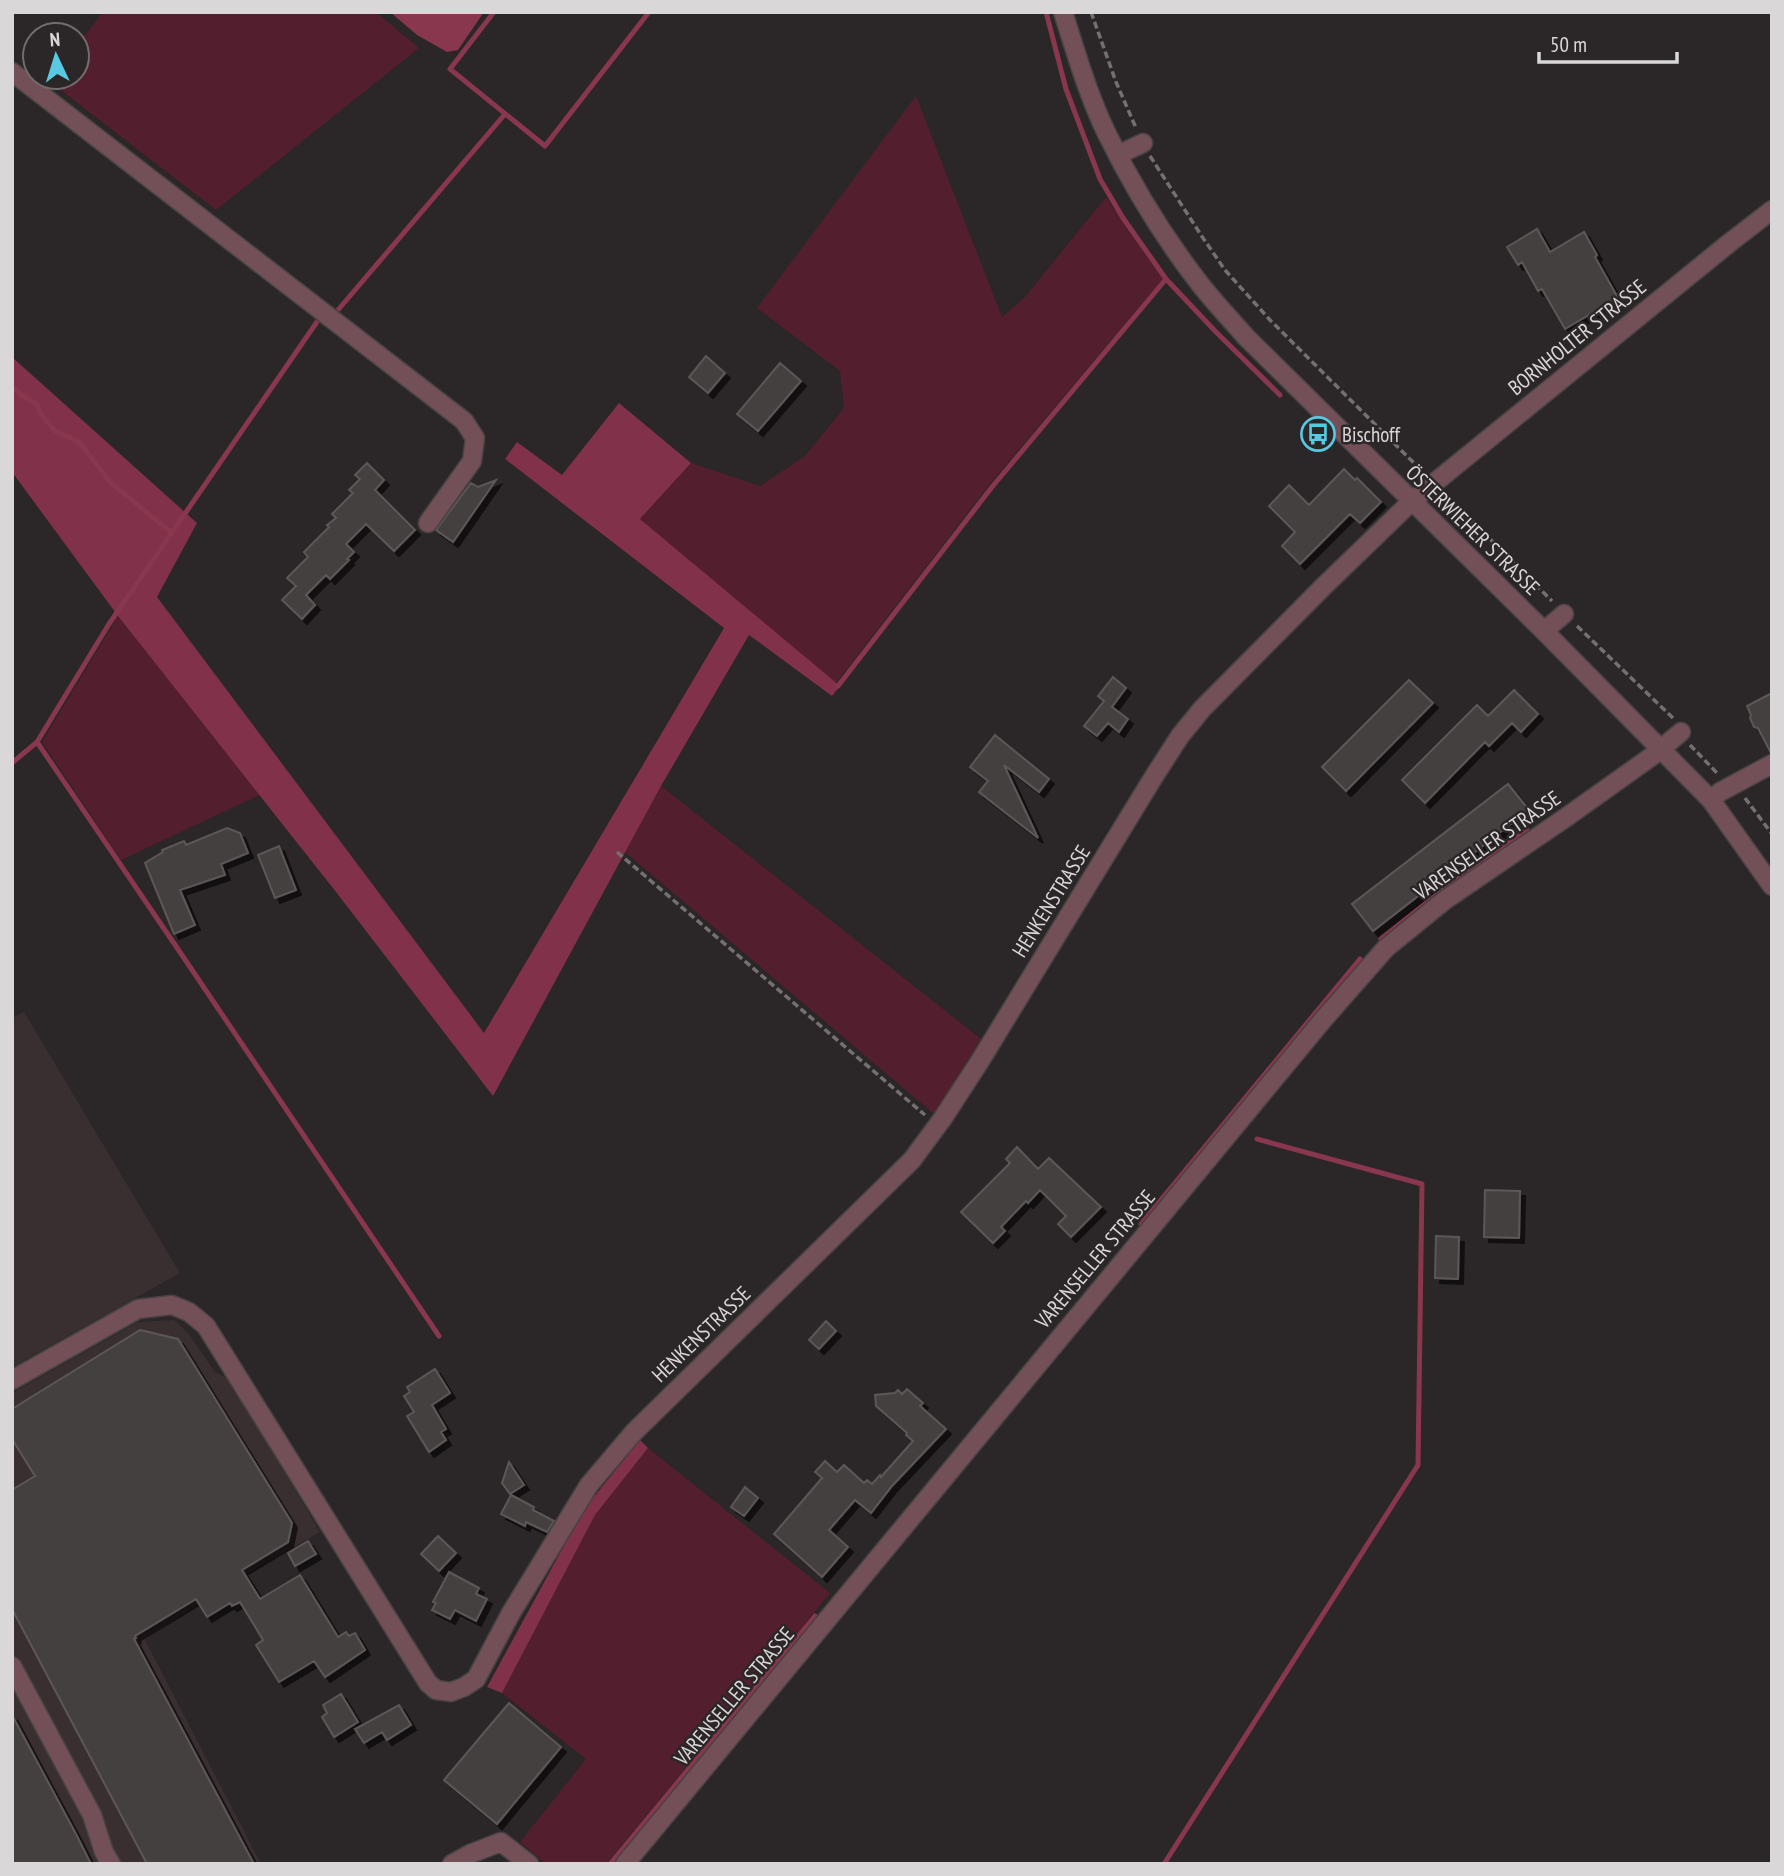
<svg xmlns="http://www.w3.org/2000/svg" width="1784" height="1876" font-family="'PT Sans Narrow',sans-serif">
  <defs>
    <filter id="shadow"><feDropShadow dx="5" dy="5" stdDeviation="0" flood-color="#0009"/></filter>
  </defs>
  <rect width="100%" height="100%" fill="#2b2627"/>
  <!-- built -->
  <path fill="#392e30" d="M24 1012 180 1273 12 1367V1018Z
    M174 1320 188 1333 215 1372 231 1381 320 1532 225 1586 145 1640 261 1864H12V1393L138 1322Z"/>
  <!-- green -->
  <path fill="#531e2e" d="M103 12H376L419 48 216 210 49 81 52 77H77V45Z
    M916 96 1002 317 1025 297 1106 197 1163 279 989 485 836 683 640 519 691 463 760 486 805 456 844 408 840 371 757 308Z
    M118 616 260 795 121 860 42 742Z
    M661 786 981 1039 934 1114 625 852Z
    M648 1448 830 1593 606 1864H546L520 1842 586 1759 502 1693 595 1515Z"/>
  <!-- forest -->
  <path fill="#813149" d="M12 357 197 523 157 597 484 1033 724 628 505 459 517 442 562 475 619 403 691 463 640 519 840 686 832 696 749 635 661 786 493 1096 336 892 118 616 12 472Z
    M640 1440 648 1448 595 1515 502 1693 487 1687 584 1509Z"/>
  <!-- water -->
  <path fill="#88374f" d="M390 12H484L458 50 447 52 417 35Z"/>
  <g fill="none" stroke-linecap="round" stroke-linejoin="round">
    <!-- stream -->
    <path stroke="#88374f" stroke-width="5" d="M494 12 450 69 545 146 649 12
      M1046 12 1066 89 1100 179 1123 218 1166 279 1216 332 1280 395
      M338 310 505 114
      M12 386 21 395 37 404 40 413 55 431 79 442 111 483 172 533
      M838 686 992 487 1166 279
      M37 742 186 961 439 1336
      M12 763 37 742 109 624 321 316
      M1381 939 1441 891 1527 830
      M1141 1224 1360 959
      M610 1864 815 1616
      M1164 1864 1418 1465 1422 1184 1257 1139"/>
  </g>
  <!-- building -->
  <path fill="#454041" stroke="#5d5758" stroke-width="2" filter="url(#shadow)" d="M1537 229 1550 252 1584 232 1597 255 1595 257 1618 298 1565 329 1542 289 1538 291 1522 262 1518 265 1507 247Z
    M706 356 725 373 708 393 689 377Z
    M780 363 801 381 758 431 737 414Z
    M367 463 384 480 375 490 415 530 394 551 366 524 346 544 354 552 347 559 349 560 330 579 326 575 306 595 315 605 302 619 282 600 296 586 287 578 308 557 304 552 329 527 327 525 336 518 332 514 353 493 349 490 360 479 355 475Z
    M1344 469 1355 480 1357 478 1381 502 1360 523 1350 514 1300 564 1282 546 1295 532 1269 506 1289 485 1309 505Z
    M496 480 453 542 436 530 471 483 478 487Z
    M1113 677 1126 688 1112 707 1128 719 1119 732 1108 723 1097 736 1084 726 1104 701 1098 696Z
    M1409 680 1433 703 1346 791 1322 767Z
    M1514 690 1538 714 1521 732 1512 723 1489 746 1485 742 1425 803 1402 780 1477 705 1488 716Z
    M1772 693V753H1771L1758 728 1754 727 1750 718 1751 715 1747 706Z
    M995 735 1049 779 1039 792 1004 765 1038 838 979 792 988 781 970 767Z
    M1508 784 1529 810 1373 931 1352 904Z
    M227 828 240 833 248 853 221 864 225 875 180 890 195 925 174 934 145 863 163 852 162 850 184 841 186 845Z
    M279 846 296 890 275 898 258 855Z
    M1017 1147 1038 1169 1049 1158 1101 1207 1071 1237 1058 1224 1066 1216 1040 1190 1028 1203 1026 1201 1001 1227 1005 1231 993 1243 961 1212 1010 1163 1006 1159Z
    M1485 1190 1520 1191 1519 1238 1484 1237Z
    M1436 1236 1459 1237 1458 1279 1435 1278Z
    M826 1321 836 1331 819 1349 809 1340Z
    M140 1330 178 1339 292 1523 288 1542 242 1570 260 1599 300 1575 338 1637 346 1632 349 1636 355 1633 365 1650 325 1677 314 1661 279 1682 256 1645 263 1640 240 1602 232 1606 230 1603 207 1617 196 1599 135 1636 136 1638 134 1639 254 1864H147L12 1609V1490L35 1476 12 1439V1409Z
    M435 1369 450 1393 432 1405 446 1429 441 1432 446 1440 429 1452 407 1416 414 1412 404 1396 410 1392 407 1387Z
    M907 1389 923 1403 920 1406 946 1429 892 1486 871 1513 855 1500 829 1530 848 1547 822 1577 774 1534 822 1478 815 1472 825 1461 837 1472 844 1465 864 1483 867 1480 872 1484 880 1475 881 1477 913 1441 906 1435 907 1433 876 1406 875 1395 895 1393 898 1390 902 1394Z
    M509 1462 524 1485 510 1494 502 1483Z
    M745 1487 758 1498 744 1516 731 1507Z
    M511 1495 534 1507 533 1510 554 1521 547 1532 526 1522 525 1526 501 1514Z
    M438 1536 456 1553 439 1571 421 1554Z
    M308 1541 316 1554 295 1566 288 1553Z
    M449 1572 479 1588 476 1594 487 1599 476 1621 455 1610 450 1619 432 1610 436 1603 433 1602Z
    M341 1694 358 1722 334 1737 322 1717 327 1713 323 1705Z
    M509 1703 561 1747 497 1824 444 1780Z
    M399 1705 411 1725 387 1740 382 1732 364 1743 355 1729Z
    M12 1715 77 1836 91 1864H12Z"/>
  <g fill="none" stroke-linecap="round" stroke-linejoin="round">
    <!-- minor casing -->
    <g stroke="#474243" stroke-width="21">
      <path id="minor" d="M1063 12C1076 53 1088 95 1107 134 1132 185 1165 239 1200 284 1215 303 1231 320 1246 337L1544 631 1711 800 1772 886
        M12 72 464 421 475 438 472 461 428 523
        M1118 155 1143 143
        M1544 631 1564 614
        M1711 800 1720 792 1772 764
        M12 1380 138 1309 172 1305 189 1312 206 1326 428 1683 436 1690 451 1692 464 1687 476 1679 511 1613 589 1485 634 1432 912 1160 943 1118 980 1061 1153 778 1180 736 1202 709 1324 586 1412 501 1728 244 1772 210
        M12 1666 92 1815 104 1852 111 1864
        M452 1864 470 1854 501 1842 529 1864
        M625 1864 1322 1021 1386 948 1445 900 1568 816 1655 754 1681 732"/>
    </g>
    <!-- path -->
    <path stroke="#747071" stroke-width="3.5" stroke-dasharray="7 3.5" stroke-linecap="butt" d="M1091 12 1116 82 1136 128
      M1150 156 1201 235 1225 270 1270 320 1423 472
      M1446 495 1552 601
      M1577 626 1673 718
      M1690 745 1719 775
      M1745 798 1772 834
      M617 852 925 1115"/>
    <!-- minor -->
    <use href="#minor" stroke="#734f57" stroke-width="18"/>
  </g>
  <!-- icons -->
  <defs>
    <g id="bus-ring" transform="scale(1.75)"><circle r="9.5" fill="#2b2627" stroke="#57c9e2" stroke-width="1.5"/><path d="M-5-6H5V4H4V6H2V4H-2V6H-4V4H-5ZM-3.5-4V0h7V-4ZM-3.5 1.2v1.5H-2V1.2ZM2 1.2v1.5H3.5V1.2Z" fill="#57c9e2"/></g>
  </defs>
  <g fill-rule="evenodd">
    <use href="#bus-ring" x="1318" y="434"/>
  </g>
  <g text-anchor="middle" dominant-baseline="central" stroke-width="5" stroke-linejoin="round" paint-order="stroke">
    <!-- street labels -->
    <g font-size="21" fill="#dad7d8" stroke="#2b2627">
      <text transform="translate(1577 337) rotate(-39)">BORNHOLTER STRASSE</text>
      <text transform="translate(1473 530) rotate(44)">ÖSTERWIEHER STRASSE</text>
      <text transform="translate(1487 845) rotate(-35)">VARENSELLER STRASSE</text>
      <text transform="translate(1051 901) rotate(-58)">HENKENSTRASSE</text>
      <text transform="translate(1095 1259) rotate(-50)">VARENSELLER STRASSE</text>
      <text transform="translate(701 1334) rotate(-44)">HENKENSTRASSE</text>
      <text transform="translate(734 1696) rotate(-50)">VARENSELLER STRASSE</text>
    </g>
    <!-- poi labels -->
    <g font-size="21" fill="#dad7d8" stroke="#2b2627" text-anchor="start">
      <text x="1342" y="434">Bischoff</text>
    </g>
  </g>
  <!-- border -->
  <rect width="1784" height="1876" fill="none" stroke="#dad7d8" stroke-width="28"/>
  <!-- north arrow -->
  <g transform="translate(56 56) rotate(356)"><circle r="33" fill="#2b2627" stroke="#716d6e" stroke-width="2"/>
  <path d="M0-5L12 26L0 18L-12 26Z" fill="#57c9e2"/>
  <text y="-10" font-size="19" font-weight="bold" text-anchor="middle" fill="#dad7d8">N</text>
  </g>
  <!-- scale -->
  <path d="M1539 52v10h138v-10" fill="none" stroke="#dad7d8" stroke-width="3.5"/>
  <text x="1550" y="52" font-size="21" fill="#dad7d8" stroke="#2b2627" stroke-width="5" paint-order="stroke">50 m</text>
</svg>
